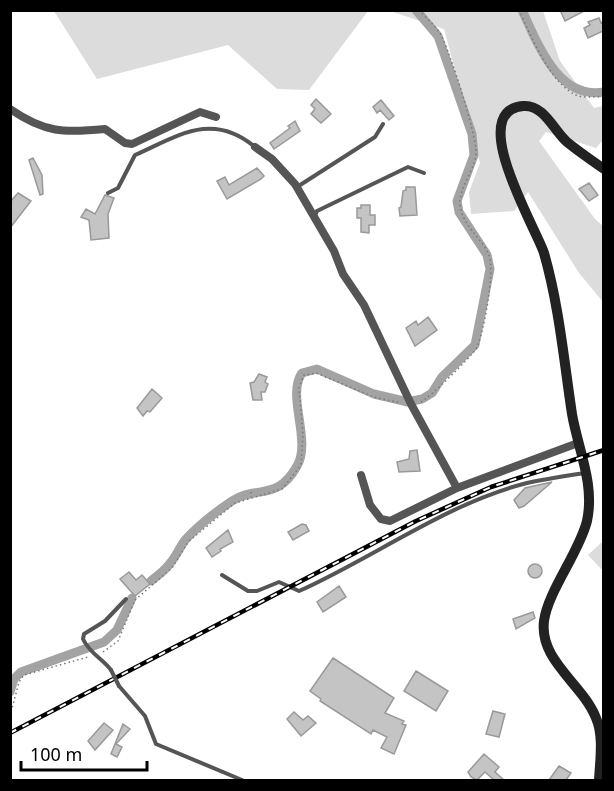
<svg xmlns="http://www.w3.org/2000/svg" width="614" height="791" font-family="'Noto Sans',sans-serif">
  <rect width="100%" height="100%" fill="#fff"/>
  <!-- green -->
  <path fill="#dcdcdc" d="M54 11H368L309 90 277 89 228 45 97 79Z
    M390 11H543L560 61 594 108 603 106V140L596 148 546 132 539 141 595 219 603 226V302L579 273 528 192 514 211 471 214 469 192 480 163 444 29Z
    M603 541 604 571H603L588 555Z"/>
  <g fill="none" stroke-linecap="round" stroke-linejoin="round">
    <!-- canal -->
    <path stroke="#a3a3a3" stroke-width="9" d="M522 10C538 44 558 100 604 92
      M412 401 422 399 432 393 442 377 475 345 490 269 487 255 459 212 457 201 474 155 472 134 438 36 416 10
      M151 581C158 575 166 570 171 562 177 555 180 546 186 539 198 526 217 511 232 501 256 485 277 502 297 466 312 441 286 395 302 373L317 369 374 394 408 402
      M10 692 14 679 21 672 104 642 117 630 132 598"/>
  </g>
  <!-- building -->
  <path fill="#c4c4c4" stroke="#999" stroke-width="1.5" d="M560 10H586L565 21Z
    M599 18 601 23 603 22V31L588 38 584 28 590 25 588 22Z
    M316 99 331 114 321 123 311 114 315 109 311 105Z
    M381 100 394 116 389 120 380 110 377 113 373 107Z
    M295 121 300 131 274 149 270 143 290 128 288 126Z
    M33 158 42 175 43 194 40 195 29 160Z
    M257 168 264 176 261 179 227 199 217 181 225 177 229 185Z
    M589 183 598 195 589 201 579 189Z
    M406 187H415L417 215 400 216 399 208 401 207 403 191 406 190Z
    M18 193 31 201 10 228V202Z
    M105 195 114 198 108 214 109 238 91 240 89 220 81 217 86 209 95 214Z
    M361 205H370V215H375V225H369V233L361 232V218H357V208H361Z
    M428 317 437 330 415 346 406 328 416 321 418 325Z
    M259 374 267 377 265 382 268 384 265 392H261L262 400H253L250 383 254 382Z
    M152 389 162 398 150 412 147 411 143 416 137 408Z
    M417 450 420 471 399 472 397 462 409 459 410 451Z
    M552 482 524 506 519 508 514 500 525 488Z
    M302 524 306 525 309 531 293 540 288 532Z
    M228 530 233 542 220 549 221 551 212 557 206 548Z
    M528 571a7 7 0 1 1 14 0a7 7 0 1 1-14 0Z
    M129 572 136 580 142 575 150 584 135 596 120 579Z
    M339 586 346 597 323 612 317 602Z
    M533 612 535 618 516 629 513 619Z
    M333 658 394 698 385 713 404 721 402 724 406 725 394 754 381 748 387 737 373 730 371 734 320 701 321 699 310 691Z
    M416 671 448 691 436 711 404 691Z
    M493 711 505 714 499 737 486 734Z
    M294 712 303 720 308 716 316 723 301 736 287 719Z
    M104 723 113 730 95 750 88 741Z
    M123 724 130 729 116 744 122 747 117 757 111 754Z
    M484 754 499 767 495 772 504 780H494L485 772 477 780 471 777 468 772Z
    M559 766 571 773 566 780H549Z"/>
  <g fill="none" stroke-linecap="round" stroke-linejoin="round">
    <!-- path -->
    <path stroke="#777" stroke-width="1.5" stroke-dasharray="1.5 3" stroke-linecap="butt" d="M419 10C426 18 436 26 441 35 450 52 476 133 476 152 476 170 459 186 460 204 461 224 481 237 489 255 495 271 484 334 476 349 471 357 428 399 421 402
      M519 10C531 36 549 82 576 95 582 98 596 97 604 96
      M251 492V497
      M103 652 118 641 135 600 172 568 189 541 235 503 282 489 291 478 301 465 303 435 299 388 304 375 316 373 374 397 401 403
      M10 716 19 682 24 675 88 657"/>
    <!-- lane -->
    <path stroke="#555" stroke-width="4" d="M297 187 375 137 383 124
      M108 193 118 188 135 155C178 136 212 111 255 147
      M315 215 317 211 408 167 424 173
      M222 575 248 591H257L279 582 299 591C373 558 447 503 527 483 546 479 566 476 585 473
      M111 670C102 658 90 654 83 639L84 634 105 621 126 599
      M119 686 145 716 156 744 242 780"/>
    <!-- street -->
    <path stroke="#555" stroke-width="8" d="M10 109C45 133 64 133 105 129L125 143 132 144 200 112 216 117
      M255 147 272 159 295 184 334 251 343 274 364 305 411 404 457 488
      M361 475 370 505 381 519 390 521 457 488 578 443"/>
    <!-- secondary -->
    <path stroke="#222" stroke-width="10" d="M599 780C600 761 604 736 596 718 583 684 539 661 544 621 548 591 579 553 587 521 595 484 578 449 572 414 564 361 559 305 544 253 537 230 465 111 523 106 544 104 554 131 567 142 578 151 591 160 604 169"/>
    <!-- rail casing -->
    <g stroke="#000" stroke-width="4.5">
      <path id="rail" d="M10 733 416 521 491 487 604 450"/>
    </g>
    <!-- rail -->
    <use href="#rail" stroke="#fff" stroke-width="2" stroke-dasharray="7" stroke-linecap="butt"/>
    <!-- lane-bridge -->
    <path stroke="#555" stroke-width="4" d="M111 670 119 686"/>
  </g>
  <!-- border -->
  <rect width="614" height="791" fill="none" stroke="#000000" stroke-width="24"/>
  <!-- scale -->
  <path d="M21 761v9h126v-9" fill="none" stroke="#000000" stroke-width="3"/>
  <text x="30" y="761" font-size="18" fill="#000000" stroke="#ffffff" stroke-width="4.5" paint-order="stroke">100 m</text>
</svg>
